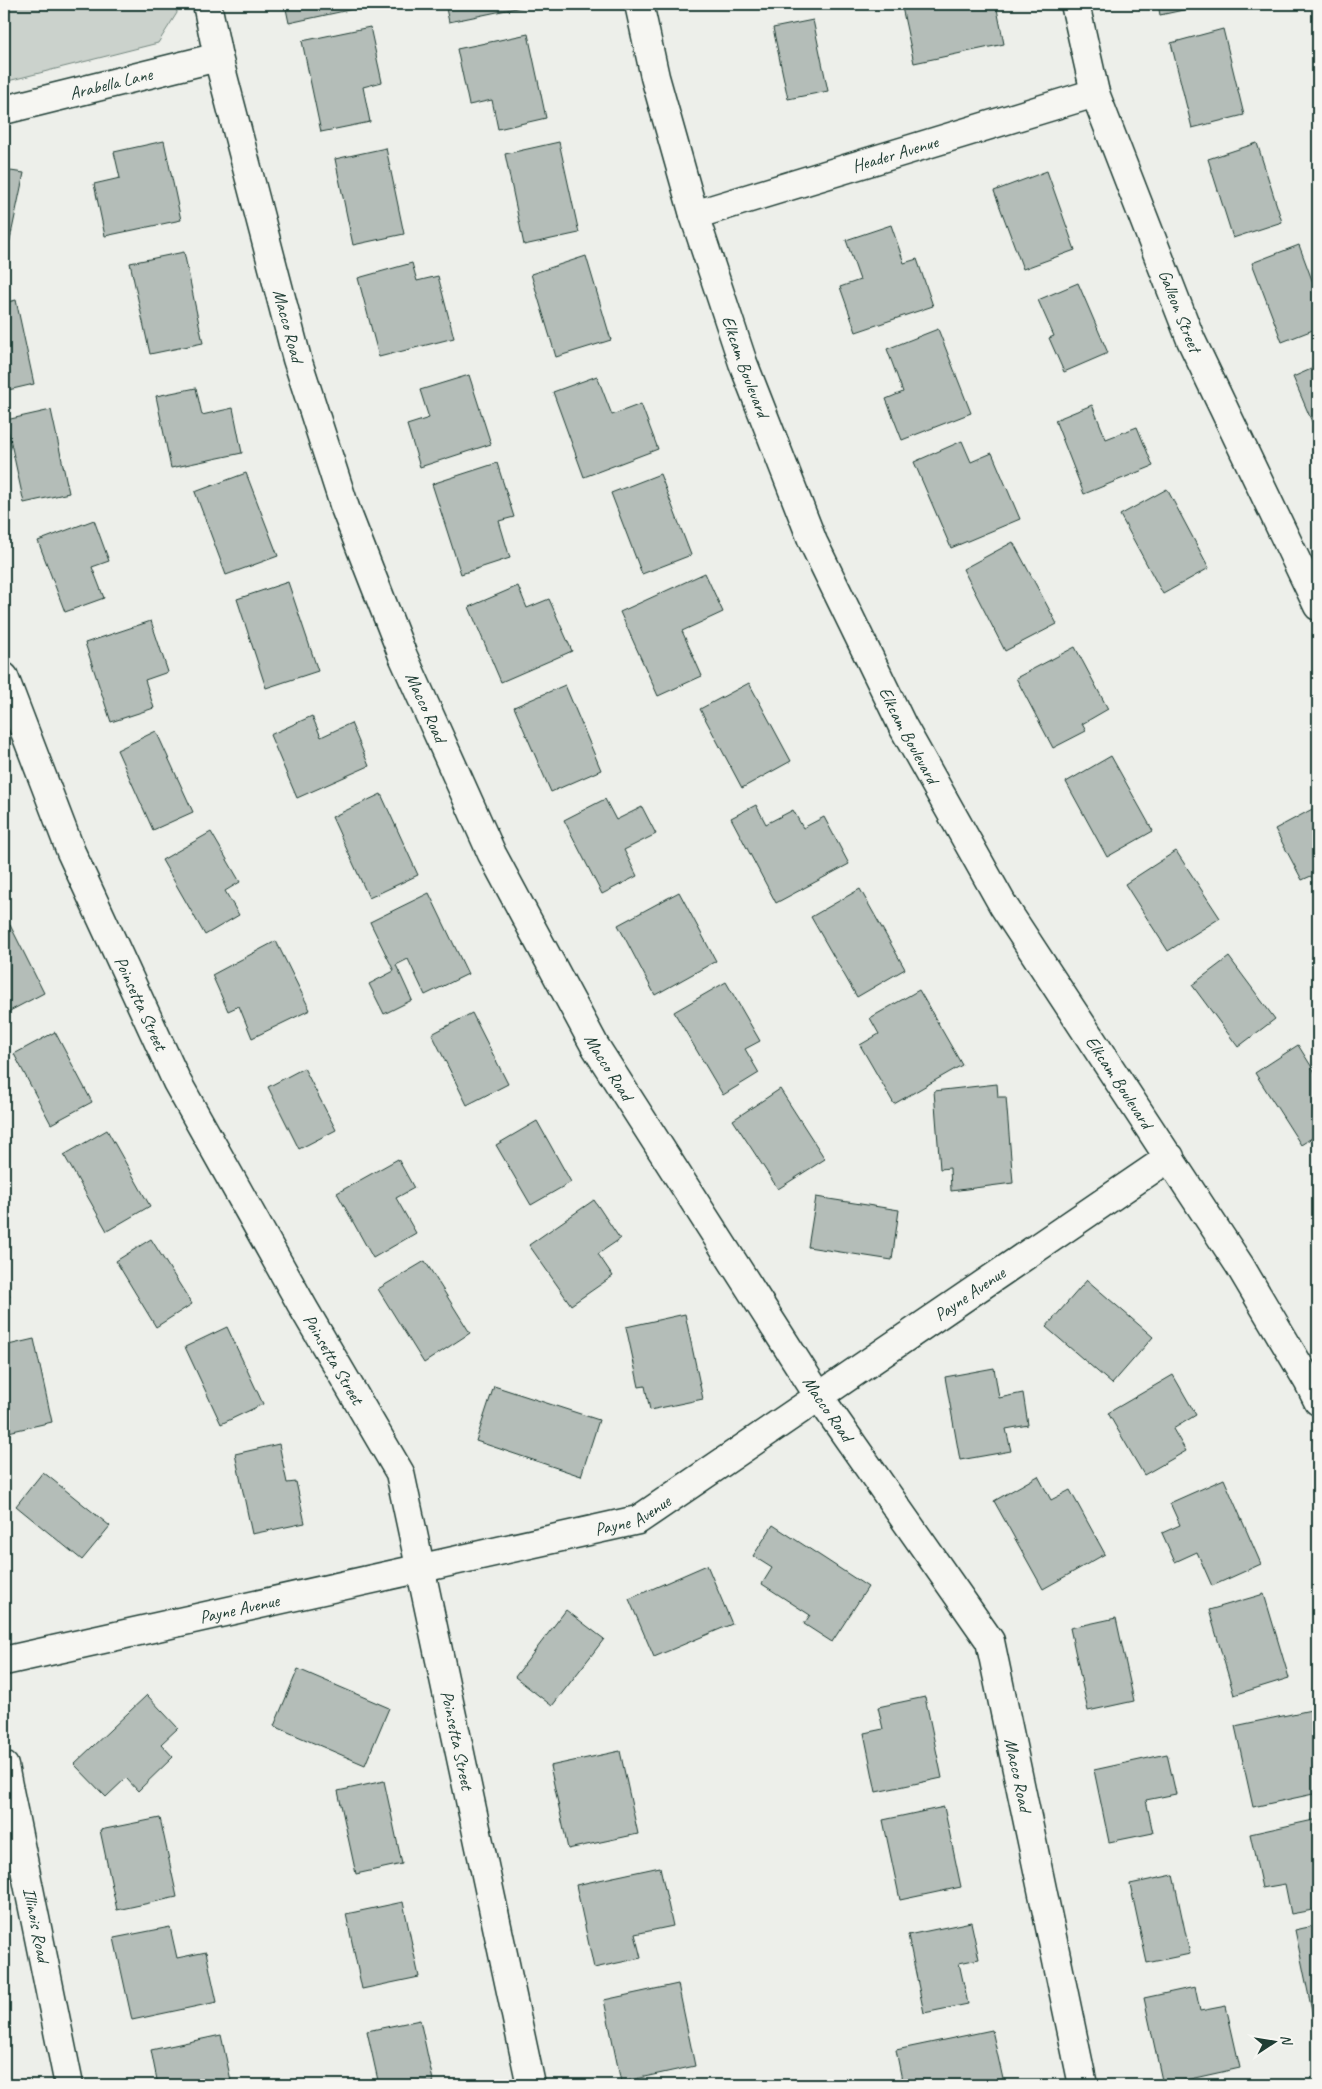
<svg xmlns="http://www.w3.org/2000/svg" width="1322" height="2089" font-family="Caveat,sans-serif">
  <rect width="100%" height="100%" fill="#edefea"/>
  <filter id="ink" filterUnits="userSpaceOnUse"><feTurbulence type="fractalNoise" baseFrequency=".02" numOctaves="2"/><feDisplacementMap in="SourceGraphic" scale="10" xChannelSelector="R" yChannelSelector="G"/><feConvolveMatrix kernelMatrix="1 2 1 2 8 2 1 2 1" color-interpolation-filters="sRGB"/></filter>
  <g filter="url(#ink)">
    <!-- green -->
    <path fill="#cbd2cc" stroke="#758880" d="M4 4H176L177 13 158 43 4 82Z"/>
    <!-- building -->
    <path fill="#b4bdb8" stroke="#1f3d34" d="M285 4H366L367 6 289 23Z
      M445 4H526V6L449 22Z
      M919 4H996L1004 44 914 63 902 7Z
      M1158 4H1211L1160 15Z
      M813 20 828 91 788 99 773 28Z
      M370 27 382 82 363 87 370 122 321 132 302 41Z
      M1223 29 1244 115 1192 128 1171 43Z
      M528 34 546 118 498 129 492 100 469 105 457 49Z
      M164 141 181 220 105 236 94 184 120 178 114 152Z
      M559 142 579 233 524 245 505 154Z
      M1257 143 1282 222 1233 238 1208 159Z
      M386 148 404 234 353 245 335 159Z
      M4 170 24 173 5 263 4 262Z
      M1047 171 1075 250 1023 269 994 191Z
      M891 225 904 263 917 259 933 306 856 332 840 287 860 280 846 240Z
      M1299 245 1318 296V328L1282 342 1252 263Z
      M184 252 203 343 150 354 130 263Z
      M586 256 611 340 556 357 531 274Z
      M412 263 417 281 438 276 454 338 379 357 358 278Z
      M1078 283 1108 353 1064 372 1049 338 1054 336 1038 300Z
      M16 300 34 384 4 391V303Z
      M938 329 971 413 902 440 886 399 903 392 887 349Z
      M1318 366V436L1293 377Z
      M469 375 491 444 420 467 407 425 429 418 420 390Z
      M597 376 612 415 641 404 658 449 584 477 553 392Z
      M196 388 202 415 233 408 242 453 171 468 156 396Z
      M1092 405 1106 439 1137 427 1153 466 1084 494 1055 420Z
      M51 410 69 493 24 503 6 420Z
      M962 441 971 462 992 453 1020 519 951 548 914 462Z
      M497 463 514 517 499 521 510 558 461 574 432 484Z
      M246 473 278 556 226 575 195 492Z
      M660 474 691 555 642 574 611 493Z
      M1167 489 1209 568 1163 594 1120 515Z
      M94 520 109 561 92 567 104 598 65 612 38 541Z
      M1013 542 1057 624 1005 651 963 569Z
      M705 573 723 612 682 631 702 676 658 696 620 612Z
      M288 582 318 671 266 688 237 599Z
      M518 586 527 608 549 599 572 651 501 682 469 607Z
      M151 621 168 672 145 680 154 708 111 722 85 643Z
      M1075 647 1108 709 1082 724 1086 731 1053 748 1016 678Z
      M749 683 791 761 742 788 700 709Z
      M565 685 601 770 551 792 514 707Z
      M312 716 321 737 351 723 369 766 297 798 270 735Z
      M156 731 193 812 153 830 117 750Z
      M1111 756 1153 831 1107 857 1066 782Z
      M381 794 418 875 369 898 332 817Z
      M605 799 616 820 642 807 656 834 624 850 637 876 602 894 564 820Z
      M756 805 766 824 793 810 803 828 824 817 849 864 776 903 731 818Z
      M1318 806V889L1311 876 1302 880 1275 829Z
      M211 832 240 882 225 891 239 915 205 935 162 860Z
      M1176 851 1220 918 1168 951 1125 884Z
      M860 889 905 969 857 997 811 917Z
      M679 892 716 961 655 995 618 925Z
      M429 893 468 974 425 995 408 959 396 965 412 1000 384 1014 369 984 394 971 370 922Z
      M10 925 44 993 4 1014V928Z
      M276 941 310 1010 252 1038 239 1006 228 1011 212 975Z
      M1229 957 1275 1019 1238 1047 1192 985Z
      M726 982 760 1041 745 1049 759 1073 723 1095 674 1012Z
      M919 990 962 1065 894 1104 860 1045 879 1034 870 1018Z
      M472 1013 508 1084 467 1105 432 1034Z
      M55 1032 92 1102 51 1124 14 1054Z
      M1298 1045 1318 1077V1134L1301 1145 1255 1073Z
      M304 1068 336 1130 299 1149 268 1087Z
      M997 1084 998 1097H1006L1013 1183 951 1191 950 1168 940 1169 934 1091Z
      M780 1089 825 1159 778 1189 733 1120Z
      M537 1121 571 1182 531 1205 496 1145Z
      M107 1130 150 1206 107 1231 64 1155Z
      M398 1159 414 1188 396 1198 416 1233 373 1258 337 1193Z
      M816 1197 899 1210 892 1260 808 1247Z
      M594 1200 620 1239 598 1254 613 1276 571 1305 529 1245Z
      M151 1239 192 1304 156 1327 116 1261Z
      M425 1261 470 1333 424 1363 378 1289Z
      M1087 1280 1153 1337 1112 1384 1046 1327Z
      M4 1285 10 1296 4 1300Z
      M685 1314 703 1399 650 1410 645 1386 639 1387 626 1327Z
      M227 1327 263 1404 221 1424 185 1347Z
      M34 1339 52 1422 4 1433V1346Z
      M994 1368 999 1398 1023 1393 1028 1425 1006 1429 1011 1451 960 1460 945 1377Z
      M1173 1375 1196 1415 1173 1429 1186 1451 1144 1475 1108 1413Z
      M494 1386 599 1420 581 1476 476 1441Z
      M279 1444 287 1483 296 1482 305 1523 252 1534 235 1454Z
      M43 1472 110 1526 82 1560 16 1506Z
      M1038 1476 1051 1500 1070 1490 1105 1554 1043 1589 994 1501Z
      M1224 1479 1261 1564 1212 1586 1197 1552 1175 1562 1162 1533 1180 1525 1170 1503Z
      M773 1525 868 1587 832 1642 804 1624 810 1615 762 1584 772 1568 753 1556Z
      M707 1565 732 1624 654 1657 629 1599Z
      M1264 1594 1289 1678 1234 1695 1209 1610Z
      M566 1610 604 1639 552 1706 515 1677Z
      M1116 1618 1134 1701 1088 1711 1070 1628Z
      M298 1669 389 1708 365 1765 274 1726Z
      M147 1695 178 1728 161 1744 173 1757 138 1791 126 1778 106 1797 74 1764Z
      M925 1697 942 1778 876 1792 864 1733 883 1729 878 1707Z
      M1316 1709 1318 1718V1793L1253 1807 1235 1726Z
      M620 1751 638 1834 568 1849 550 1766Z
      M1167 1754 1176 1794 1146 1800 1153 1833 1109 1842 1094 1770Z
      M384 1781 402 1864 356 1874 338 1791Z
      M944 1807 961 1887 900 1900 883 1820Z
      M160 1818 177 1897 117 1910 100 1830Z
      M1318 1819V1909L1291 1914 1285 1884 1262 1888 1250 1834Z
      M660 1867 673 1926 635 1934 641 1958 594 1968 576 1885Z
      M1173 1875 1190 1954 1147 1963 1130 1884Z
      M403 1902 419 1977 362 1989 346 1914Z
      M971 1922 979 1959 959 1963 968 2004 924 2013 908 1935Z
      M1318 1925V2020L1314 2021 1295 1930Z
      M170 1927 177 1958 206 1952 217 2002 132 2020 114 1938Z
      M678 1984 695 2066 621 2082 604 2000Z
      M1195 1987 1200 2011 1226 2006 1240 2068 1163 2085 1144 1998Z
      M420 2020 434 2085H379L367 2031Z
      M992 2030 1003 2079 978 2085H903L896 2050Z
      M221 2035 232 2085H158L151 2050Z"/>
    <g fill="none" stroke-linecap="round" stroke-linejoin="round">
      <!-- minor casing -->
      <g stroke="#1f3d34" stroke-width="31">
        <g id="minor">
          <path id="s1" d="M207 4 218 57 297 359 345 508 403 656 492 854 595 1046 820 1398 990 1641 1083 2085"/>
          <path id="s2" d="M639 4 655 77 694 215 743 363 813 542 902 725 1003 905 1240 1266 1308 1381 1318 1401"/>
          <path id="s3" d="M1075 4 1095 93 1191 340 1318 606"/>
          <path id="s4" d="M4 110 218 57"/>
          <path id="s5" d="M694 215 1095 93"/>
          <path id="s6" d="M4 677 71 852 177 1082 304 1309 400 1473 531 2085"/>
          <path id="s7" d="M4 1661 638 1520 1170 1157"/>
          <path id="s8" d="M4 1766 69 2085"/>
        </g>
      </g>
      <!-- minor -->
      <use href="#minor" stroke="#f6f6f2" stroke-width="28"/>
    </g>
  </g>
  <g text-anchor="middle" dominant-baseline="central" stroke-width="4.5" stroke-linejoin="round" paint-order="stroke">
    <!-- street labels -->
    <g font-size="18" fill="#1f3d34" stroke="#f6f6f2">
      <text stroke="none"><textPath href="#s4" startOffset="110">Arabella Lane</textPath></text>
      <text stroke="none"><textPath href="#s5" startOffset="210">Header Avenue</textPath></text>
      <text stroke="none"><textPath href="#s3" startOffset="325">Galleon Street</textPath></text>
      <text stroke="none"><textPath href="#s1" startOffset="332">Macco Road</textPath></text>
      <text stroke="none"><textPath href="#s2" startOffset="378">Elkcam Boulevard</textPath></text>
      <text stroke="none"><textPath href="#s1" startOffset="738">Macco Road</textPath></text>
      <text stroke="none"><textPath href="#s2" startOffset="782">Elkcam Boulevard</textPath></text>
      <text stroke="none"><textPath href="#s6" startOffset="354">Poinsetta Street</textPath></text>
      <text stroke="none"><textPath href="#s1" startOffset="1142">Macco Road</textPath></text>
      <text stroke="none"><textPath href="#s2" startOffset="1188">Elkcam Boulevard</textPath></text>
      <text stroke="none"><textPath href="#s7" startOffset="1051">Payne Avenue</textPath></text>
      <text stroke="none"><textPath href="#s6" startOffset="759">Poinsetta Street</textPath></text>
      <text stroke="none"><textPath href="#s1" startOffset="1548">Macco Road</textPath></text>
      <text stroke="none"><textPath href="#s7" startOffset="646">Payne Avenue</textPath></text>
      <text stroke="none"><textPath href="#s7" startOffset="241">Payne Avenue</textPath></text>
      <text stroke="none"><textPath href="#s6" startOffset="1164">Poinsetta Street</textPath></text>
      <text stroke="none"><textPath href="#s1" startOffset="1968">Macco Road</textPath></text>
      <text stroke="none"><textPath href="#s8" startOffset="162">Illinois Road</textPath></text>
    </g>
  </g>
  <!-- margin -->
  <rect width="1322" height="2089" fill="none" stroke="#f6f6f2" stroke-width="20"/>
  <rect x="10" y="10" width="1302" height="2069" fill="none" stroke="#1f3d34" stroke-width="2" filter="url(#ink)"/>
  <!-- north arrow -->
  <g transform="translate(1274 2042) rotate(78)" stroke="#f6f6f2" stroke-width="4" paint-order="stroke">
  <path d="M0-4L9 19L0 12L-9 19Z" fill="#1f3d34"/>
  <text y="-8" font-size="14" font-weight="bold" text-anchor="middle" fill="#1f3d34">N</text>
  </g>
</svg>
